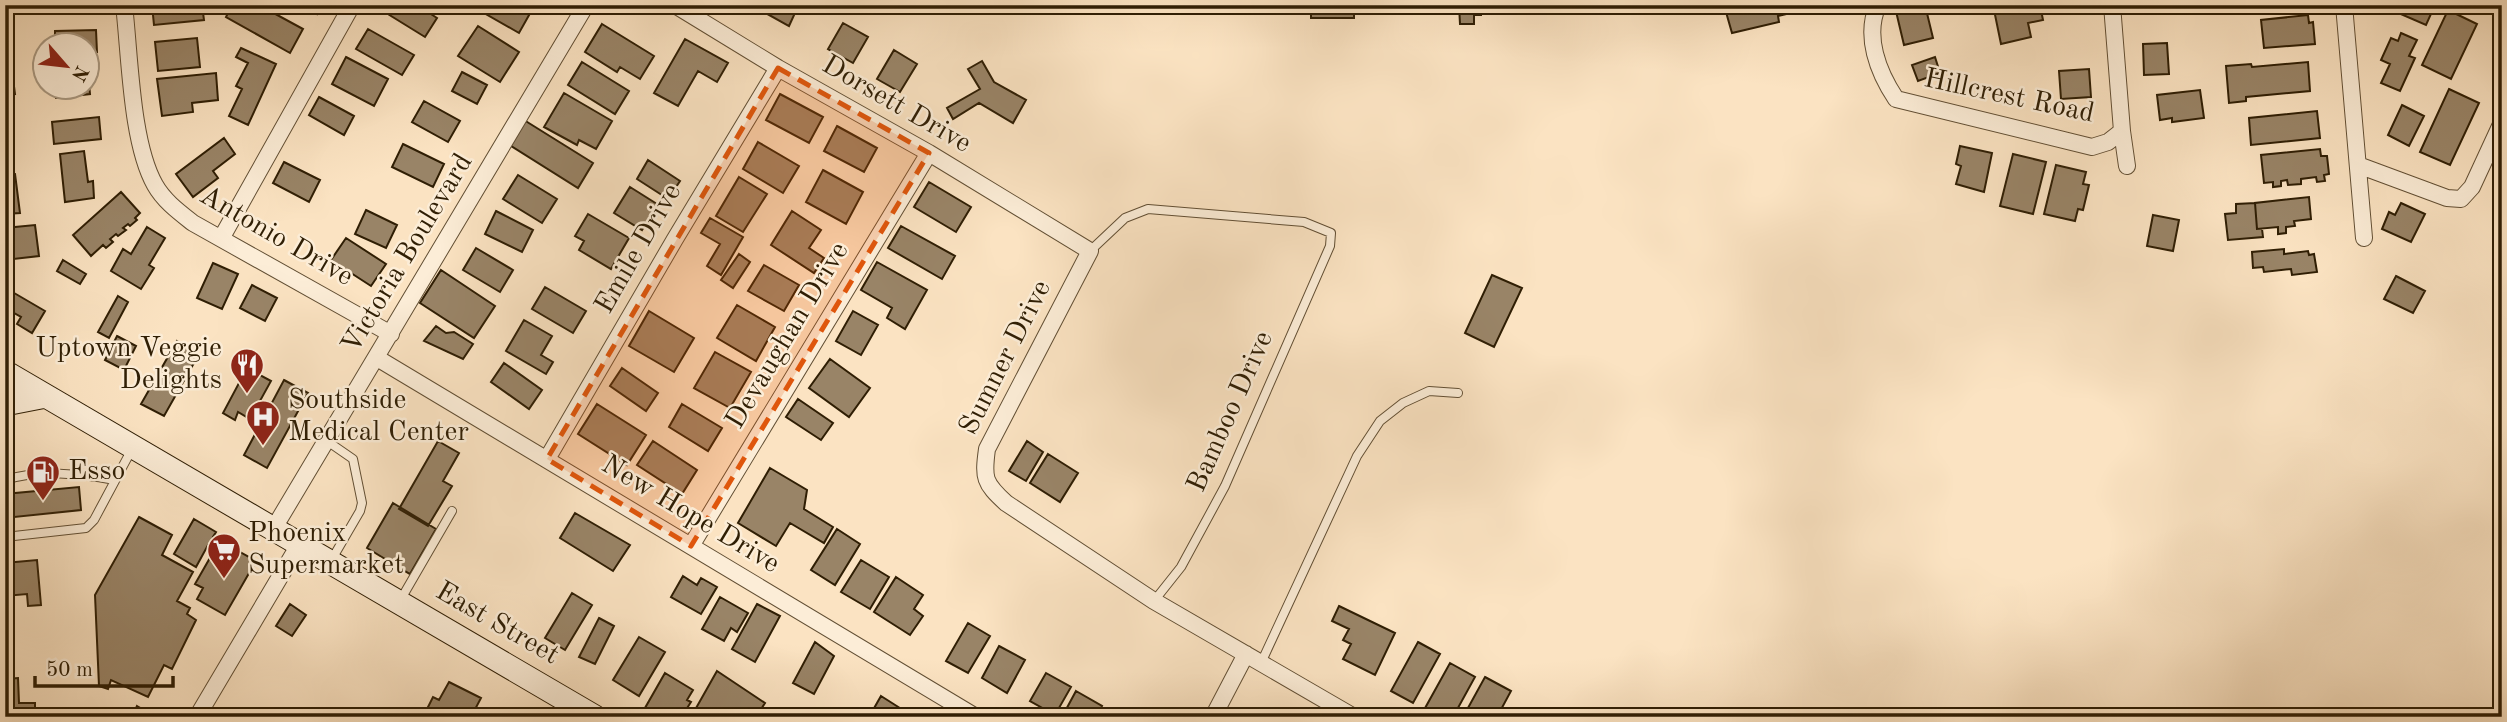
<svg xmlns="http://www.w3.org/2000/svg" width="2507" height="722" font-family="'Old Standard TT',serif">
  <rect width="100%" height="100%" fill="#fbe3c2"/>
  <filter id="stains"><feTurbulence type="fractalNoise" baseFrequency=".00286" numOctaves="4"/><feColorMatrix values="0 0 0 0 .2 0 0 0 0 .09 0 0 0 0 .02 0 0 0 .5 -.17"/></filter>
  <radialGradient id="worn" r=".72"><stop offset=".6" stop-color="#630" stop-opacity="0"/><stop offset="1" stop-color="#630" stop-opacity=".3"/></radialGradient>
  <!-- building -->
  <path fill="#998467" stroke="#2f1e04" stroke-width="2" d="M152 5H202L204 20 154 25Z
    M232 5H259L303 29 290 53 226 17Z
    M302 5H322L317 14Z
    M387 5H417L437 18 425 37 383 11Z
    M470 5H528L533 8 519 33Z
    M793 5 795 13 789 26 753 6Z
    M1311 5H1354V18H1311Z
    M1459 5H1481V15H1474V24H1460Z
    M1724 5H1797L1799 11 1778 16 1779 22 1732 33Z
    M1900 5H1925L1933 38 1904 45 1895 7Z
    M1993 5H2040L2043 20 2028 23 2031 37 2001 44Z
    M2380 5H2435L2426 25Z
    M2448 10 2477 24 2451 79 2422 65Z
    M2308 15 2309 23 2313 22 2315 44 2264 48 2261 20Z
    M5 18H8L12 50 5 51Z
    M843 23 868 37 853 63 828 49Z
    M602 24 654 56 640 79 620 67 617 72 585 52Z
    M478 26 519 52 500 82 458 56Z
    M368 29 414 55 402 75 356 49Z
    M96 30 97 52 88 53V46H55V31Z
    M2401 33 2417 40 2409 56 2415 58 2400 91 2381 83 2390 64 2381 60 2391 38 2398 41Z
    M197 38 200 67 158 71 155 42Z
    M685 39 728 63 717 82 698 71 678 106 654 93Z
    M2167 43 2169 74 2144 75 2143 44Z
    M241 48 276 64 248 125 229 116 242 89 236 86 248 63 236 57Z
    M894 50 917 64 900 92 877 79Z
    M346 57 388 79 374 106 332 84Z
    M1935 57 1940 73 1918 81 1912 65Z
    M982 61 994 82 1026 100 1013 123 979 103 953 119 947 108 980 89 968 69Z
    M582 62 629 91 615 114 568 85Z
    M2308 62 2310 91 2246 97V101L2229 103 2226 66 2251 64 2252 67Z
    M2089 69 2091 97 2061 99 2059 71Z
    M12 71 15 94 5 95V72Z
    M462 72 487 85 477 104 452 91Z
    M88 73 90 94 56 98 55 88H88Z
    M216 73 218 100 192 103 193 112 162 116 157 79Z
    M2449 89 2479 103 2450 165 2420 152Z
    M2200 90 2204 118 2172 122V118L2160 120 2157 95Z
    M564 93 612 121 596 149 579 140 577 145 544 127Z
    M780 94 823 117 809 143 766 120Z
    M319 97 354 116 344 135 309 115Z
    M424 101 460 121 448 142 412 122Z
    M2402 105 2424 116 2409 146 2388 135Z
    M2317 111 2320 138 2251 145 2249 118Z
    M99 117 101 139 54 144 52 122Z
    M524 120 593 163 578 188 508 144Z
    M837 126 877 148 864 172 824 151Z
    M224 138 235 154 213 171 218 178 193 197 176 174Z
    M758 142 799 166 783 193 743 169Z
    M403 144 444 164 433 187 392 167Z
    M1960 146 1992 153 1984 192 1956 184 1961 166 1956 164Z
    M2320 149 2321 156H2327L2329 174 2324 175 2325 181 2317 182 2316 177 2301 179V184L2288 185 2287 180 2281 181V186L2273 187V182L2264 183 2261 155Z
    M84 151 88 182 93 181 94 198 65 202 60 154Z
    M2013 154 2046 162 2033 214 2000 206Z
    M648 160 680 181 668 199 637 179Z
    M284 162 320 180 309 202 273 183Z
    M2056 165 2086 172 2083 184 2089 185 2083 210 2078 209 2075 221 2044 214Z
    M823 170 863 192 846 224 806 202Z
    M2502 171V191L2494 187Z
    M15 174 20 213 5 214V175Z
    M518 175 557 199 542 223 503 199Z
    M739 177 767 194 743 232 716 216Z
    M929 182 971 207 956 232 914 207Z
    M630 187 657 204 642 230 614 213Z
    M121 192 140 213 135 218 137 220 130 226 128 224 123 228 126 230 118 236 116 234 110 239 113 242 106 248 103 245 91 256 73 235Z
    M2309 197 2311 219 2294 221 2295 226 2286 227V233L2278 234V227L2257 229 2255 203Z
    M2255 203 2257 229H2262L2263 237 2228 240 2225 214 2236 213V204Z
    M2401 203 2425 214 2411 242 2382 229 2389 212 2395 215Z
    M366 210 397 225 386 248 355 234Z
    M496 211 533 230 522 252 485 234Z
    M792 211 821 230 809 248 824 258 814 273 771 245Z
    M588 214 629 238 611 269 579 250 584 241 575 236Z
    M2153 215 2179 220 2173 251 2147 246Z
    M710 218 743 237 721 275 707 266 720 244 701 233Z
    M35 225 39 256 5 260V228Z
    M901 226 955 256 942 279 888 248Z
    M147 227 165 238 149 265 154 268 141 289 111 271 123 249 131 254Z
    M346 238 386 264 371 286 331 260Z
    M476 248 513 270 500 292 463 270Z
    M2284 249V254L2308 251 2309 255 2314 254 2317 272 2292 275 2291 269 2264 272 2263 267 2253 268 2252 252Z
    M739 254 750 262 733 288 721 280Z
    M63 260 86 274 80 284 57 271Z
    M877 262 927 290 905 329 887 318 892 308 861 290Z
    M213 263 238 274 222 309 197 298Z
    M764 265 799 285 784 311 748 291Z
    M441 270 495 306 474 338 420 303Z
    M1492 275 1522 288 1494 347 1465 333Z
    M2396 276 2425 291 2413 313 2384 299Z
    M252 285 277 298 265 321 240 308Z
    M545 287 586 311 573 333 532 309Z
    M9 290 45 311 32 333 17 324 21 317 5 308V297Z
    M118 296 128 302 109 338 98 332Z
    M737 305 775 327 756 361 717 338Z
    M649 311 694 338 674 372 629 346Z
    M853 311 878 325 861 355 836 341Z
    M524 320 552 336 541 355 553 362 546 374 506 351Z
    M436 326 446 333 454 332 473 344 463 359 424 341Z
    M117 336 136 346 124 370 105 360Z
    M177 341 199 354 164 416 141 404Z
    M715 352 751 372 730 408 694 388Z
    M830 359 870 388 849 417 809 388Z
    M504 363 542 390 529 409 491 382Z
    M247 368 271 381 250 419 238 412 235 420 223 413Z
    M622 368 658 393 646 411 610 386Z
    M284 380 308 393 267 468 244 455Z
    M798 399 833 423 821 440 786 417Z
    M597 404 646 435 627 465 578 434Z
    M682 404 722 428 708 451 669 427Z
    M438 441 459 453 443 481 452 486 428 526 399 509Z
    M653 441 697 470 682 494 637 465Z
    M1027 441 1043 452 1026 481 1009 471Z
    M1048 454 1078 473 1060 502 1030 483Z
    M770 468 807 490 804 509 833 527 824 543 790 523 776 546 738 523Z
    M79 487 81 510 5 518V494Z
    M393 503 436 529 410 574 367 548Z
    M575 513 630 545 613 571 560 538Z
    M139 517 172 535 162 555 193 572 177 601 190 608 187 614 196 620 172 669 164 665 148 697 111 680 108 689 99 686 95 595Z
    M194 519 216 532 213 537 256 561 225 615 197 599 203 588 195 584 215 549 208 545 196 567 174 554Z
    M837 529 860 544 835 585 811 570Z
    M37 560 41 605 28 606 27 594 5 596V563Z
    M861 560 889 577 870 609 841 592Z
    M683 576 697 585 701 578 717 587 701 614 671 597Z
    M896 577 923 595 914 609 923 616 910 635 874 612Z
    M572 593 592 605 565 650 545 638Z
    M720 597 748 613 737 632 731 628 724 641 702 629Z
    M290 604 306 615 292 636 276 626Z
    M757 604 780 616 755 662 732 649Z
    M1339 606 1395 633 1375 675 1343 659 1351 644 1343 640 1349 629 1332 621Z
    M599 618 614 626 595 664 579 657Z
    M968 623 990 636 968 673 946 661Z
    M639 637 665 652 639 696 613 680Z
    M815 642 834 656 814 694 793 683Z
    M1418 642 1440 654 1413 703 1391 691Z
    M999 646 1025 660 1007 693 982 678Z
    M1450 663 1475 677 1453 717H1436L1424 710Z
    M717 671 765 703 756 717H691Z
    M665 673 693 690 687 700 691 702 682 716 679 714 677 717H660L645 708Z
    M1046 673 1071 687 1055 715 1030 701Z
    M1485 677 1511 691 1497 717H1463Z
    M18 678 19 703H35V717H5V679Z
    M449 682 481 698 471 717H423L433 697 439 700Z
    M1076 691 1102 706 1096 717H1062Z
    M881 696 903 710 899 717H869Z
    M137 706 156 717H132Z
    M1519 709 1532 717H1514Z"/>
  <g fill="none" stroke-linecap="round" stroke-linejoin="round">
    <!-- service casing -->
    <g stroke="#624f34" stroke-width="10">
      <path id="service" d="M1090 251 1125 218 1148 209 1304 222 1331 233 1330 246 1225 486 1181 567 1154 601
        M327 441 353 459 362 503 360 511 332 559
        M5 480C39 469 80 474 115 480
        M5 537 86 528 94 520 132 449
        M401 599 452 511
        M1261 663 1357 456 1380 421 1403 403 1429 391 1458 393"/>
    </g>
    <!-- minor casing -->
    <g stroke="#624f34" stroke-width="18">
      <path id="minor" d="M124 5C130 56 131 143 155 185 164 201 179 212 193 223L391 334
        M675 5 778 68 929 153 1090 251 987 449C983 478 984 483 1006 503L1154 601 1354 717
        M1878 5C1864 36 1878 72 1896 99L2092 147 2108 142 2122 131 2112 5
        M2344 5 2364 238
        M2122 131 2127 166
        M2358 165 2447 198 2461 199 2472 187 2502 122
        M222 237 352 5
        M377 358 976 717
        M547 459 675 239 778 68
        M274 528 586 5
        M691 546 929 153
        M197 717 300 543
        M1213 717 1246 654"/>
    </g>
    <!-- secondary casing -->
    <g stroke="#2f1e04" stroke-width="25">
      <path id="secondary" d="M5 372 595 717
        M5 404 46 396"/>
    </g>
    <!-- service -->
    <use href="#service" stroke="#fcedd7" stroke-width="8"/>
    <!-- minor -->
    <use href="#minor" stroke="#fcedd7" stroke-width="16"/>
    <!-- secondary -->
    <use href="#secondary" stroke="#fcedd7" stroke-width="23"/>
  </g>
  <!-- marked area -->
  <path fill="#df560c" fill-opacity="0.2" stroke="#df560c" stroke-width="5" stroke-dasharray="14 9" stroke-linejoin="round" d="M778 68 929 153 691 546 547 459Z"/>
  <!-- icons -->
  <defs>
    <g id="restaurant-pin" transform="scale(1.75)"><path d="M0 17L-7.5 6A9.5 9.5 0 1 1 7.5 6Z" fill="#8f2418" stroke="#fcedd7"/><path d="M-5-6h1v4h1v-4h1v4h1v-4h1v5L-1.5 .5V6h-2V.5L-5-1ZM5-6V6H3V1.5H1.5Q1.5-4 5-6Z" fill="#fff"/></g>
    <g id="hospital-pin" transform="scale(1.75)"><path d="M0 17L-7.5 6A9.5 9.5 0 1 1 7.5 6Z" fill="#8f2418" stroke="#fcedd7"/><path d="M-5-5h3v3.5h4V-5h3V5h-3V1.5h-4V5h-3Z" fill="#fff"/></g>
    <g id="fuel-pin" transform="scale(1.75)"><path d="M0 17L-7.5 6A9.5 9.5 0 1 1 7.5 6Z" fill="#8f2418" stroke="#fcedd7"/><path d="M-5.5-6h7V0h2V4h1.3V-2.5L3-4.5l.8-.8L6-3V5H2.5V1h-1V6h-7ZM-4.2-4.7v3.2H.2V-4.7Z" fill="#fff"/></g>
    <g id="supermarket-pin" transform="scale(1.75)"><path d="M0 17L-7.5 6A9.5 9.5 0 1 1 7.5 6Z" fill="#8f2418" stroke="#fcedd7"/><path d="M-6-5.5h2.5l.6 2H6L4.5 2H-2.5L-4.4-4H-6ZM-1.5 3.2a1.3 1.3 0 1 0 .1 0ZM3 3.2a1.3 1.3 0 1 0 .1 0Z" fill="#fff"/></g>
  </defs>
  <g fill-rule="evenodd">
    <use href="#restaurant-pin" x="247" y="365"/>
    <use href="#hospital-pin" x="263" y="417"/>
    <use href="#fuel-pin" x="43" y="472"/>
    <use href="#supermarket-pin" x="224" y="550"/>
  </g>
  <g text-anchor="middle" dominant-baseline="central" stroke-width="5" stroke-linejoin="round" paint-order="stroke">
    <!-- street labels -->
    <g font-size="28" fill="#2f1e04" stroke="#fcedd7">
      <text transform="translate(2009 97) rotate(12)">Hillcrest Road</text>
      <text transform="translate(896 105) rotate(30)">Dorsett Drive</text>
      <text transform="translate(276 237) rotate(30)">Antonio Drive</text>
      <text transform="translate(639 249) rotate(-60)">Emile Drive</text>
      <text transform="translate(408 254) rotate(-59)">Victoria Boulevard</text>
      <text transform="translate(788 336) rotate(-59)">Devaughan Drive</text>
      <text transform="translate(1006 358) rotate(-63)">Sumner Drive</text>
      <text transform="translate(1231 412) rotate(-66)">Bamboo Drive</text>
      <text transform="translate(690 515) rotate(31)">New Hope Drive</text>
      <text transform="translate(497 624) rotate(30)">East Street</text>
    </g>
    <!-- poi labels -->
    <g font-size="28" fill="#2f1e04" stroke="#fcedd7" text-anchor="start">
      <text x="222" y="349" text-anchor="end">Uptown Veggie<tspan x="222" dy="32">Delights</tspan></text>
      <text x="288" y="401">Southside<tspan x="288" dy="32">Medical Center</tspan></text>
      <text x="68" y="472">Esso</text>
      <text x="248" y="534">Phoenix<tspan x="248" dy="32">Supermarket</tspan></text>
    </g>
  </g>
  <!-- margin -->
  <rect width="2507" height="722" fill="none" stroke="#fbe3c2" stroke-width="28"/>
  <rect x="7" y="7" width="2493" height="708" fill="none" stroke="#2f1e04" stroke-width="3.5"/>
  <rect x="14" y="14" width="2479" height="694" fill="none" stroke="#2f1e04" stroke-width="2"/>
  <!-- north arrow -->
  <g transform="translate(66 66) rotate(118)"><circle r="33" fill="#fcedd7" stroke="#aa9a83" stroke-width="2"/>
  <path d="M0-5L12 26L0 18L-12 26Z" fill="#8f2418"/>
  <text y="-10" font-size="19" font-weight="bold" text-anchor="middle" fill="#2f1e04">N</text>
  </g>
  <!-- scale -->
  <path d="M35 676v10h138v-10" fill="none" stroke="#2f1e04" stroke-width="3.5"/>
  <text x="46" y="676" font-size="21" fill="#2f1e04" stroke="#fcedd7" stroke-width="5" paint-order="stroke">50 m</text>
  <rect width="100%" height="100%" filter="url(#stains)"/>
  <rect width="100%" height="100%" fill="url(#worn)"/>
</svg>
